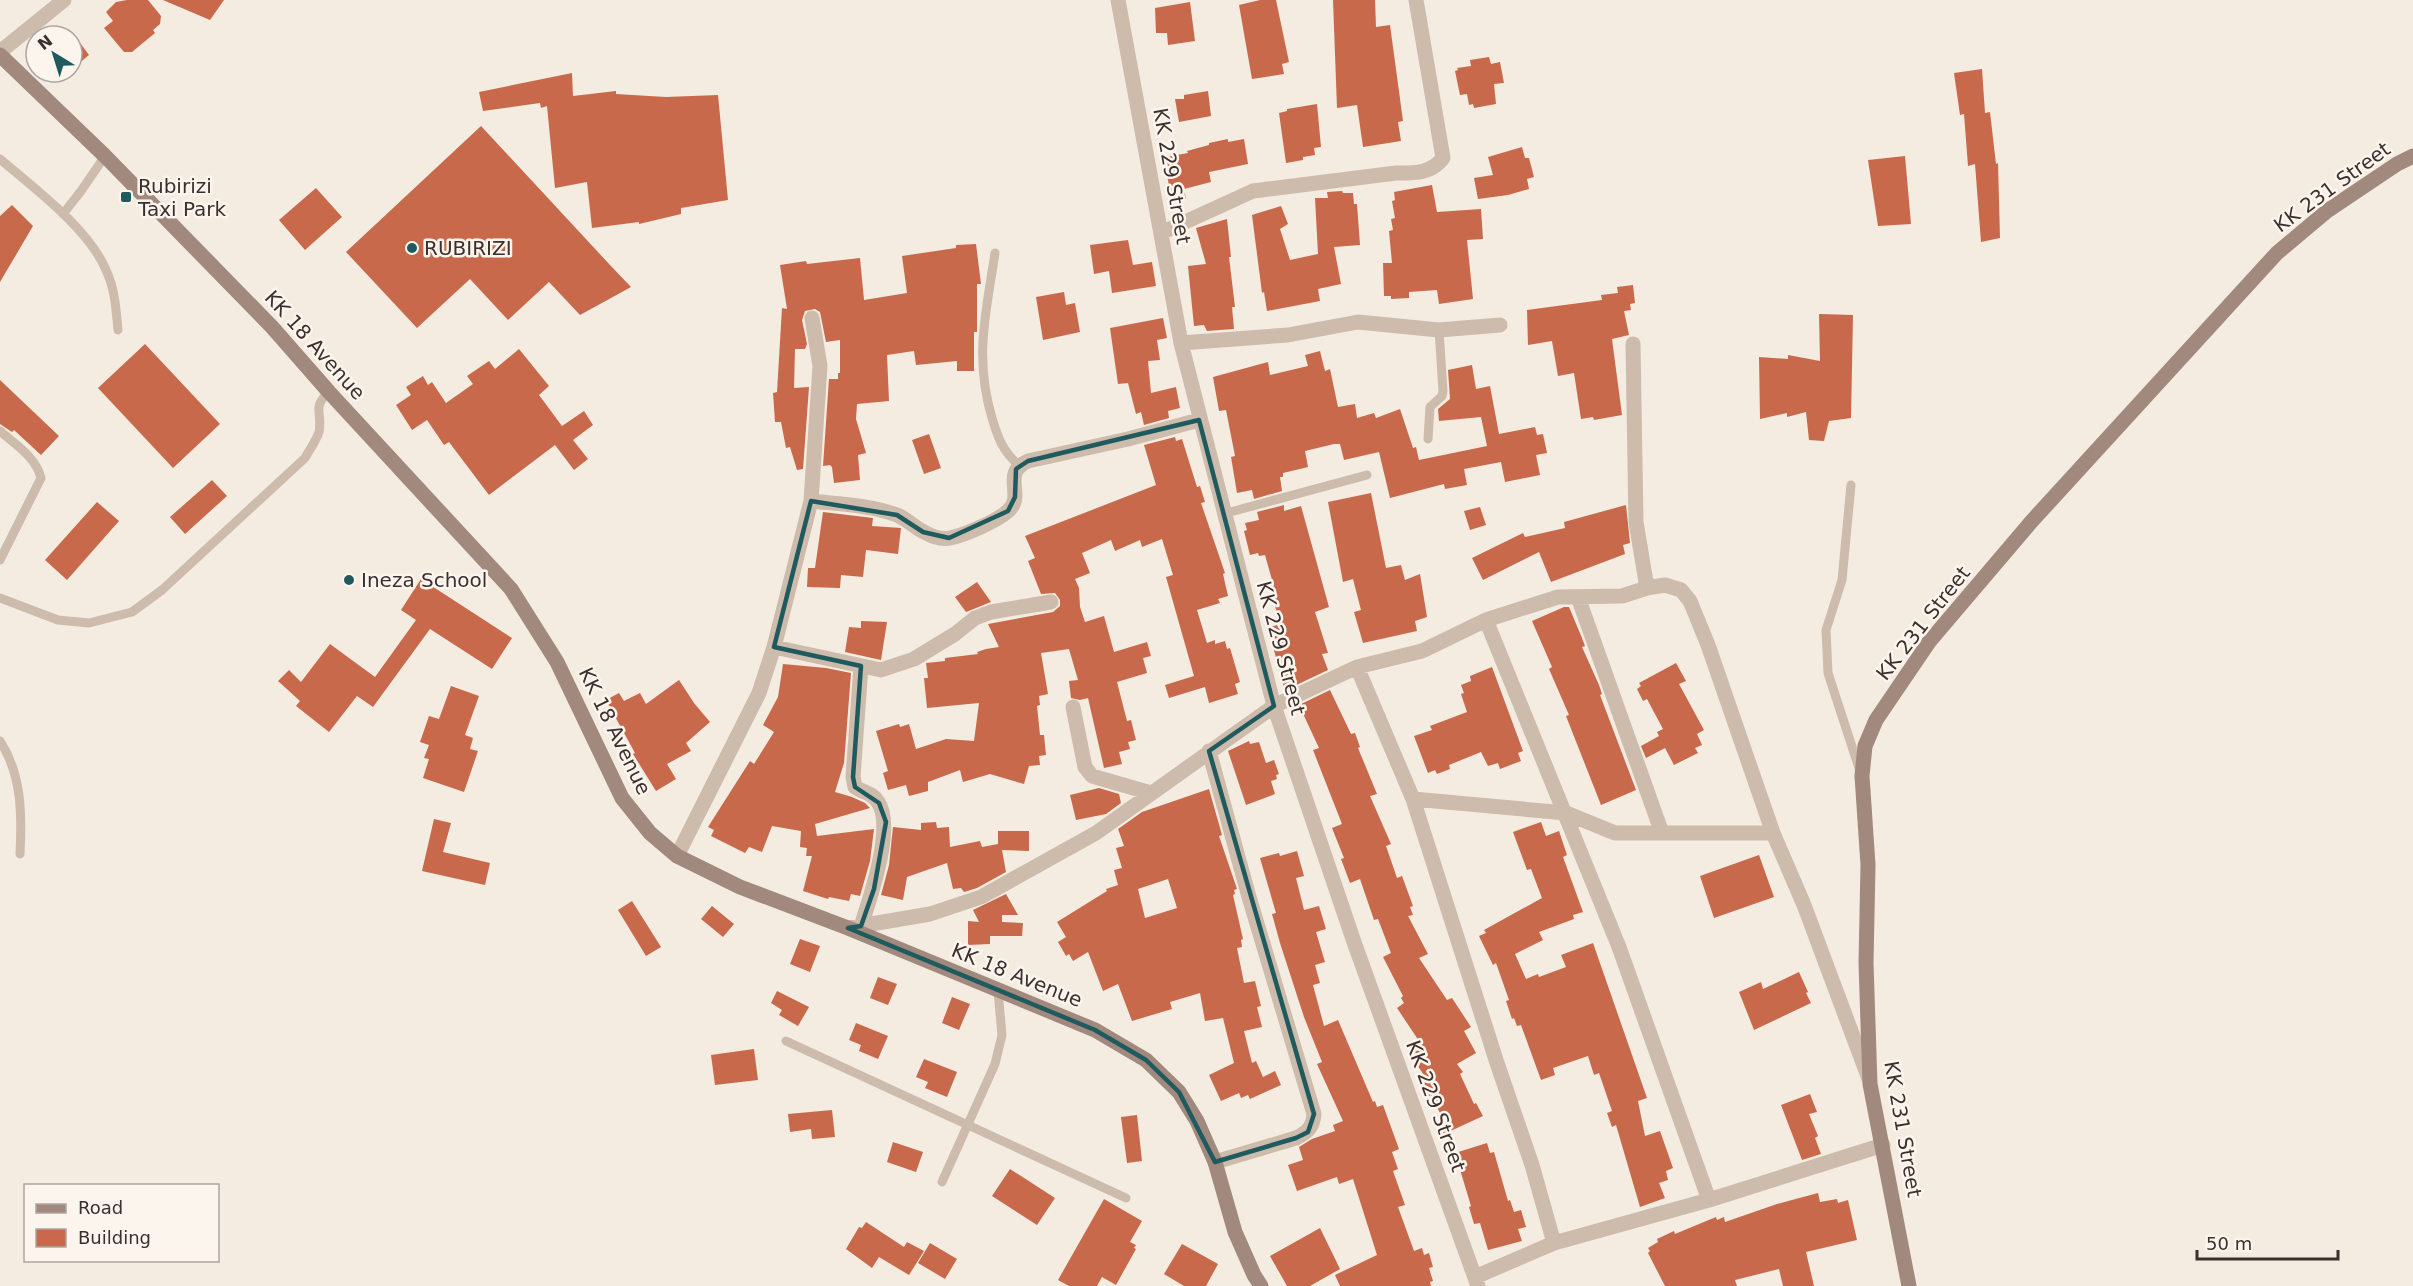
<svg xmlns="http://www.w3.org/2000/svg" width="2413" height="1286" font-family="'DejaVu Sans',sans-serif">
  <rect width="100%" height="100%" fill="#f4ebe1"/>
  <!-- building -->
  <path fill="#c8694b" fill-rule="evenodd" d="M127 0H148L161 16 160 24 153 30 155 33 132 52H124L104 28 113 21 106 12 116 2Z
    M163 0H224L210 20Z
    M1260 0H1276L1289 62 1282 64 1284 74 1252 79 1239 5Z
    M1333 0H1375L1376 27 1390 25 1403 121 1398 122 1401 141 1363 147 1357 105 1337 108Z
    M1190 2 1195 41 1168 45 1167 33H1156L1155 8Z
    M72 32 89 55 72 69Z
    M1489 57 1491 64 1500 62 1504 83 1494 84 1496 104 1474 108 1473 104 1469 105 1467 94 1460 95 1455 71 1458 70 1457 68 1471 66 1470 60Z
    M1982 69 1985 113 1990 112 1996 164 1998 163 2000 238 1981 242 1975 164 1968 166 1964 114 1960 115 1954 73Z
    M572 73 573 96 616 91V94L666 97 718 95 728 200 681 208V214L639 224V222L592 228 587 182 555 188 547 106 541 108 540 103 483 111 479 92Z
    M1208 91 1211 116 1179 122 1175 99H1184V95Z
    M1317 104 1321 147 1314 148 1315 155 1303 157V160L1286 163 1279 113 1287 111V109Z
    M481 126 610 265 631 287 580 315 549 282 508 320 470 279 417 328 346 252Z
    M1228 139V142L1244 139 1248 164 1209 172 1211 182 1184 189 1186 199 1172 202 1167 175H1170L1166 157 1188 153 1187 151 1209 145V143Z
    M1522 147 1525 158H1529L1534 177 1527 179 1529 189 1508 195 1478 199 1474 178 1493 175 1488 157Z
    M1905 156 1911 224 1878 226 1868 160Z
    M1432 185 1437 212 1481 209 1483 239 1467 240 1473 299 1439 304 1437 290 1409 292V298L1391 299V296H1384L1383 263H1392L1389 231 1393 230 1391 219 1395 218 1392 201 1395 200 1394 192Z
    M316 188 342 217 305 250 279 220Z
    M1342 191 1343 193H1353L1354 204H1357L1360 245 1334 247 1341 284 1318 289 1320 301 1267 311 1264 292 1262 293 1252 215 1281 206 1288 224 1280 229 1290 260 1318 254 1315 198H1328L1327 192Z
    M12 205 33 226 0 282V216Z
    M1227 219 1231 257H1229L1235 307H1232L1234 329 1207 331 1204 325 1194 326 1188 266 1206 264 1196 228Z
    M1128 240 1133 265 1152 262 1156 286 1112 293 1109 271 1094 274 1090 245Z
    M976 244 981 284H977V332H974V371H957V361L916 365 914 351 887 355 889 401 857 404 856 419 866 453 858 455 860 480 834 483 832 467 830 465 823 466 829 379H838V373H840V340L826 342 820 312 815 309 805 311 802 320 807 344 805 349H795L794 388 809 387 803 469 797 470 790 447 786 448 781 422H775L773 393 777 392 782 308 787 309 780 265 806 261 807 264 860 258 864 300 907 293 902 256 956 248V245Z
    M1633 285 1635 303 1630 304 1631 310 1624 311 1629 335 1612 339 1622 415 1594 420 1593 417 1581 419 1574 373 1558 376 1552 341 1528 345 1527 310 1602 300 1601 295 1618 293 1617 287Z
    M1064 292 1066 305 1075 303 1080 332 1043 340 1036 297Z
    M1819 314 1853 315 1851 418 1829 421 1824 441 1809 440 1806 412 1787 417V413L1760 419 1759 357 1788 359V355L1820 361Z
    M1163 318 1167 338 1157 340 1160 360 1148 361 1151 393 1176 387 1180 408 1168 411 1169 418 1144 425 1141 412 1136 414 1128 383 1118 384 1110 328Z
    M145 344 220 424 173 468 98 388Z
    M519 349 549 386 539 395 562 426 584 411 593 425 573 440 588 459 574 470 555 445 489 495 449 442 444 445 427 420 412 430 396 405 411 395 406 387 423 376 428 385 432 382 446 403 473 384 467 376 489 361 495 369Z
    M1320 351 1325 371 1330 369 1338 407 1355 404 1357 418 1374 413 1376 418 1400 409 1413 448 1416 447 1419 460 1487 446 1481 417 1439 421 1438 409 1450 399 1448 370 1472 365 1476 389 1490 386 1499 434 1535 427 1537 435 1543 434 1547 453 1536 455 1540 475 1505 482 1501 462 1464 469 1467 485 1445 489 1444 484 1390 498 1379 452 1344 460 1340 444H1334L1305 451 1308 467 1283 473V477H1280L1282 491 1254 499 1252 490 1237 493 1231 457 1235 456 1226 410 1219 411 1213 377 1268 362 1270 375 1308 366 1305 355Z
    M0 380 59 436 41 455 14 430 12 432 0 424Z
    M929 434 941 468 924 474 912 440Z
    M1175 437 1176 441 1182 439 1197 487 1200 486 1205 502 1201 503 1225 573 1223 574 1228 596 1218 599 1220 603 1197 610 1207 643 1215 640V644L1225 641 1227 649 1230 648 1240 682 1235 684 1238 694 1209 703 1205 687 1169 698 1165 685 1194 676 1166 577 1173 575 1162 539 1142 547 1140 540 1115 551 1111 540 1082 553 1090 573 1075 579 1079 588 1080 607 1085 622 1104 616 1114 652 1147 642 1151 656 1143 658 1147 673 1117 682 1127 721 1131 720 1136 740 1128 742 1130 749 1119 752 1122 764 1104 768 1088 698 1080 700 1071 698 1069 681 1078 680 1069 649 1041 653 1048 694 1039 696 1040 705 1037 706 1040 735H1044L1046 755 1039 756 1040 765 1029 766 1024 784 990 774 963 782 960 770 928 782V791L909 796 906 785 888 790 883 773 888 771 876 731 899 724 900 727 909 724 916 749 946 739 974 741 979 703 927 708 924 678H928L926 663 945 661V658L978 654 977 652 986 649 999 647 988 624 1053 612 1060 606V600L1055 593 1041 594 1028 561 1035 558 1025 536 1156 485 1144 445Z
    M212 480 227 496 185 534 170 517Z
    M1371 493 1386 568 1401 565 1405 580 1420 574 1427 617 1415 621 1417 631 1363 643 1354 612 1361 610 1353 579 1343 582 1328 502Z
    M97 502 119 521 67 580 45 560Z
    M1284 505V511L1301 506 1329 607 1315 612 1328 653 1322 654 1328 670 1290 688 1289 686 1284 687 1268 628 1280 624 1270 588 1274 587 1265 555 1259 556 1258 553 1250 555 1244 531 1247 530 1245 523 1259 520 1257 512Z
    M1626 505 1630 543 1623 545 1625 554 1551 582 1539 552 1483 580 1472 558 1523 533 1525 537 1565 528 1564 522Z
    M1480 507 1486 525 1470 530 1464 511Z
    M823 512 873 518 872 526 901 528 898 554 866 550 863 577 841 575 840 588 807 587 808 568H815Z
    M421 579 512 638 492 669 430 629 373 707 357 696 329 732 296 706 300 701 278 681 289 670 301 682 330 644 375 677 416 620 401 610Z
    M977 582 991 602 966 612 955 597Z
    M1564 607H1569L1582 638 1585 646 1582 647 1599 685 1602 694 1600 695 1636 790 1601 805 1566 716 1569 715 1549 669 1552 667 1532 621Z
    M861 621 887 622 881 660 845 652 849 627 861 628Z
    M1676 663 1686 681 1679 684 1704 730 1697 734 1702 745 1695 748 1698 753 1674 765 1665 748 1646 758 1641 746 1659 736 1657 732 1663 729 1647 699 1643 701 1637 689 1641 686 1639 683Z
    M783 664 826 668 851 673 844 763 835 792 852 797 865 803 870 808 815 824 817 836 874 829 870 861 860 896 851 894 849 901 829 897 828 899 803 891 812 856H806L807 848 800 847 801 831 772 826 762 852 749 847 745 853 711 836 714 830 708 827 750 761 754 764 774 732 763 725 778 697Z
    M1492 667 1523 751 1518 753 1521 761 1500 769 1498 763 1488 766 1481 752 1449 765 1450 769 1437 774 1435 770 1428 773 1414 736 1432 730 1430 726 1467 712 1461 694 1464 693 1461 685 1471 681 1470 676Z
    M679 680 694 703 710 722 686 743 691 751 667 764 676 779 656 791 633 754 635 753 606 700 619 693 624 701 640 693 646 704Z
    M451 686 479 696 465 735 473 738 470 749 478 751 464 792 423 778 429 759 424 758 429 745 420 742 429 716 439 719Z
    M1330 690 1351 734 1355 733 1360 747 1358 748 1377 794 1370 796 1391 844 1386 846 1397 878 1402 876 1413 906 1410 907 1413 915 1408 916 1428 954 1419 958 1447 1000 1452 998 1471 1027 1464 1031 1476 1053 1457 1064 1463 1072 1460 1074 1474 1104 1476 1103 1483 1116 1444 1134 1439 1124 1444 1121 1431 1095 1427 1097 1420 1084 1427 1080 1416 1063 1420 1060 1415 1052 1423 1047 1397 1008 1404 1003 1401 998 1403 996 1383 957 1391 953 1378 919 1374 920 1360 879 1350 883 1341 859 1344 858 1332 828 1342 824 1313 750 1319 748 1299 705Z
    M1249 741 1250 744 1259 742 1266 763 1274 760 1279 774 1276 775 1277 779 1271 781 1275 794 1246 805 1228 751Z
    M1099 788 1119 794 1121 803 1106 814 1076 820 1070 795Z
    M1209 789 1222 835 1219 836 1237 889 1234 890 1235 894 1233 895 1243 939 1241 940 1242 947 1237 948 1244 983 1255 981 1261 1006 1257 1007 1262 1027 1244 1031 1252 1063 1256 1061 1263 1077 1275 1071 1281 1085 1250 1099 1248 1095 1241 1098 1239 1093 1221 1101 1209 1075 1234 1063 1223 1018 1205 1021 1200 993 1170 1002 1172 1009 1132 1021 1118 984 1103 991 1088 952 1073 961 1069 954 1066 956 1058 942 1066 937 1057 922 1107 891 1106 889 1118 885 1114 870 1122 868 1116 848 1124 846 1118 829 1142 812ZM1168 879 1177 908 1145 918 1138 889Z
    M434 819 451 823 443 852 490 863 485 885 422 871Z
    M936 822 937 828 949 827 950 847 980 841 982 847 998 844V831H1029V851L1002 850 1006 872 977 888 964 892 961 888 953 889 947 863 907 877 903 900 881 895 889 865 893 827 921 830V823Z
    M1541 822 1546 836 1559 831 1567 855 1563 857 1583 912 1573 915 1574 919 1539 932 1543 940 1515 954 1526 979 1538 974 1539 977 1566 967 1561 955 1593 943 1647 1098 1638 1101 1645 1136 1660 1131 1673 1168 1666 1171 1668 1180 1659 1183 1665 1198 1640 1207 1616 1125 1612 1127 1607 1113 1612 1111 1599 1073 1594 1075 1588 1056 1553 1068 1555 1075 1541 1080 1521 1025 1517 1026 1514 1018 1512 1019 1506 1001 1509 1000 1496 963 1493 965 1479 936 1486 933 1484 930 1542 898 1531 869 1527 870 1513 832Z
    M1297 851 1304 876 1296 878 1304 910 1319 906 1326 929 1316 932 1325 962 1315 965 1320 983 1313 985 1324 1026 1338 1020 1373 1102 1375 1101 1377 1107 1383 1105 1399 1149 1392 1152 1398 1169 1393 1171 1405 1205 1398 1207 1414 1251 1422 1248 1424 1255 1429 1253 1433 1267 1429 1268 1433 1281 1430 1282 1431 1286H1340L1335 1275 1377 1255 1353 1179 1339 1184 1337 1177 1297 1191 1288 1165 1303 1160 1299 1147 1312 1139 1335 1131 1333 1125 1343 1121 1317 1064 1322 1062 1304 1017 1280 943 1272 914 1276 913 1260 858 1279 853 1280 856Z
    M1759 855 1774 897 1714 918 1700 876Z
    M1006 894 1018 915H1002V922L1023 923 1022 936H990V944L968 945V921L979 922 973 910Z
    M632 901 661 947 646 956 618 910Z
    M712 906 734 924 723 937 701 919Z
    M800 939 820 946 810 972 790 964Z
    M1799 972 1808 992 1806 993 1811 1003 1754 1030 1739 992 1761 982 1763 989Z
    M878 977 897 984 888 1005 870 998Z
    M777 991 809 1007 798 1026 779 1015 782 1010 771 1003Z
    M952 997 970 1004 959 1030 942 1023Z
    M856 1023 888 1036 878 1059 859 1051 861 1045 849 1040Z
    M754 1049 758 1080 715 1085 711 1055Z
    M924 1059 957 1072 947 1097 925 1088 928 1082 916 1077Z
    M1810 1094 1817 1112 1809 1114 1818 1136 1815 1138 1821 1154 1802 1160 1781 1105Z
    M832 1110 835 1137 812 1139 811 1129 790 1132 788 1114Z
    M1137 1115 1142 1161 1127 1163 1121 1117Z
    M893 1142 923 1152 916 1172 887 1162Z
    M1487 1143 1490 1153 1494 1152 1508 1201 1510 1200 1514 1212 1521 1210 1526 1227 1518 1229 1522 1241 1488 1250 1480 1223 1474 1224 1469 1207 1471 1206 1455 1153Z
    M1010 1169 1055 1198 1037 1225 992 1196Z
    M1818 1193 1820 1202 1837 1199 1838 1203 1848 1200 1857 1240 1806 1252 1814 1286H1783L1779 1269 1735 1280 1737 1286H1665L1648 1253 1650 1251 1648 1248 1658 1242 1657 1239 1674 1231 1675 1234 1716 1217 1717 1220 1724 1217 1725 1222 1777 1204Z
    M1104 1199 1142 1221 1130 1242 1136 1245 1134 1248 1136 1249 1116 1285 1102 1277 1097 1286H1069L1058 1280Z
    M866 1222 904 1247 907 1242 924 1251 909 1275 879 1257 872 1268 846 1249 859 1227 862 1228Z
    M1320 1228 1340 1269 1310 1286H1287L1270 1256Z
    M930 1243 957 1259 945 1279 918 1263Z
    M1182 1244 1218 1264 1206 1286H1184L1164 1274Z"/>
  <g fill="none" stroke-linecap="round" stroke-linejoin="round">
    <!-- service -->
    <path stroke="#cdbbac" stroke-width="9" d="M0 159C34 188 89 229 106 270 115 289 116 309 118 330
      M63 214 81 191 105 156
      M995 253C986 313 974 357 992 418 998 438 1003 452 1019 465
      M0 431C16 445 36 457 41 478L0 560
      M1428 439 1430 407 1442 396 1443 391 1439 330
      M1851 485 1842 580 1826 630 1828 673 1860 771
      M1223 514 1367 475
      M0 598 58 620 89 623 132 612 162 590 305 458C310 449 316 441 319 432 323 412 311 408 329 392
      M0 741C22 775 22 815 20 854
      M786 1041 1126 1198
      M942 1182 995 1064 1002 1035 998 991"/>
    <!-- minor -->
    <path stroke="#cdbbac" stroke-width="15" d="M1118 0 1181 343 1274 706 1354 942 1478 1286
      M0 52 64 0
      M1161 233 1253 191 1396 173C1414 173 1431 174 1443 158L1416 0
      M1181 343 1288 335 1358 322 1439 330 1500 325
      M1633 344 1636 522 1647 588
      M811 501C839 504 870 505 897 515 907 519 914 527 924 532 931 536 941 540 950 538 965 535 997 521 1008 511 1026 495 1000 474 1028 461L1128 439 1199 420
      M1578 597 1662 833
      M1486 620 1619 947 1709 1200
      M774 647 881 670 914 659 955 634 975 618 991 612 1051 602
      M1357 667 1413 799 1497 1063 1532 1165 1554 1243
      M1073 707 1085 767 1092 776 1151 793
      M1209 751 1249 897 1314 1114C1313 1127 1308 1132 1296 1138L1215 1162
      M1413 799 1566 813 1615 833H1773
      M677 856 759 693 774 647 811 501 820 366 812 318
      M861 926C870 898 895 827 878 802 872 792 863 793 855 787L853 777 861 666
      M848 928 930 914 981 897 1096 833 1274 706 1357 667 1422 651 1486 620 1558 597 1622 596 1647 588 1665 585 1681 590 1690 601 1708 645 1773 833 1804 905 1869 1079
      M1475 1277 1554 1243 1709 1200 1883 1145"/>
    <!-- secondary -->
    <path stroke="#a18a7d" stroke-width="15" d="M0 55 105 156 272 327 329 392 511 589 557 662 622 798 650 833 677 856 740 887 848 928 1095 1030 1146 1060 1179 1092 1197 1121 1215 1162 1235 1232 1254 1275 1261 1286
      M1909 1286 1870 1084 1866 963 1868 865 1862 776 1865 746 1876 720 1929 642 2031 522 2277 253 2327 211 2397 164 2413 156"/>
  </g>
  <!-- marked area -->
  <path fill="none" stroke="#1f5a5e" stroke-width="4.5" stroke-linejoin="round" d="M1199 420 1274 706 1209 751 1314 1114 1308 1132 1296 1138 1215 1162 1179 1092 1146 1060 1095 1030 848 928 861 926 874 889 886 822 879 803 855 787 853 777 861 666 774 647 811 501 897 515 923 532 949 538 1008 511 1015 497 1016 469 1028 461Z"/>
  <!-- markers -->
  <g fill="#1f5a5e" stroke="#fbf5ee" stroke-width="2">
    <rect x="120" y="191" width="12" height="12" rx="3"/>
    <circle cx="412" cy="248" r="6"/>
    <circle cx="349" cy="580" r="6"/>
  </g>
  <g text-anchor="middle" dominant-baseline="central" stroke-width="5" stroke-linejoin="round" paint-order="stroke">
    <!-- street labels -->
    <g font-size="20" fill="#3b302b" stroke="#fbf5ee">
      <text transform="translate(1172 176) rotate(80)">KK 229 Street</text>
      <text transform="translate(2332 187) rotate(-36)">KK 231 Street</text>
      <text transform="translate(315 345) rotate(48)">KK 18 Avenue</text>
      <text transform="translate(1923 623) rotate(-52)">KK 231 Street</text>
      <text transform="translate(1281 648) rotate(75)">KK 229 Street</text>
      <text transform="translate(615 731) rotate(64)">KK 18 Avenue</text>
      <text transform="translate(1017 975) rotate(22)">KK 18 Avenue</text>
      <text transform="translate(1436 1106) rotate(70)">KK 229 Street</text>
      <text transform="translate(1903 1129) rotate(80)">KK 231 Street</text>
    </g>
    <!-- poi labels -->
    <g font-size="20" fill="#3b302b" stroke="#fbf5ee" text-anchor="start">
      <text x="138" y="186">Rubirizi<tspan x="138" dy="23">Taxi Park</tspan></text>
      <text x="424" y="248">RUBIRIZI</text>
      <text x="361" y="580">Ineza School</text>
    </g>
  </g>
  <!-- legend -->
  <rect x="24" y="1184" width="195" height="78" fill="#fbf5ee" stroke="#aea6a0" stroke-width="1.5"/>
  <rect x="36" y="1204" width="30" height="9" fill="#a18a7d" stroke="#aea6a0" stroke-width="1.5"/>
  <text x="78" y="1214" font-size="18" fill="#3b302b">Road</text>
  <rect x="36" y="1229" width="30" height="18" fill="#c8694b" stroke="#aea6a0" stroke-width="1.5"/>
  <text x="78" y="1244" font-size="18" fill="#3b302b">Building</text>
  <!-- north arrow -->
  <g transform="translate(54 54) rotate(322)"><circle r="28" fill="#fbf5ee" stroke="#aea6a0" stroke-width="1.5"/>
  <path d="M0-4.5L10 22L0 15L-10 22Z" fill="#1f5a5e"/>
  <text y="-9" font-size="16" font-weight="bold" text-anchor="middle" fill="#3b302b">N</text>
  </g>
  <!-- scale -->
  <path d="M2197 1250v9h141v-9" fill="none" stroke="#3b302b" stroke-width="3"/>
  <text x="2206" y="1250" font-size="18" fill="#3b302b" stroke="#fbf5ee" stroke-width="4.5" paint-order="stroke">50 m</text>
</svg>
